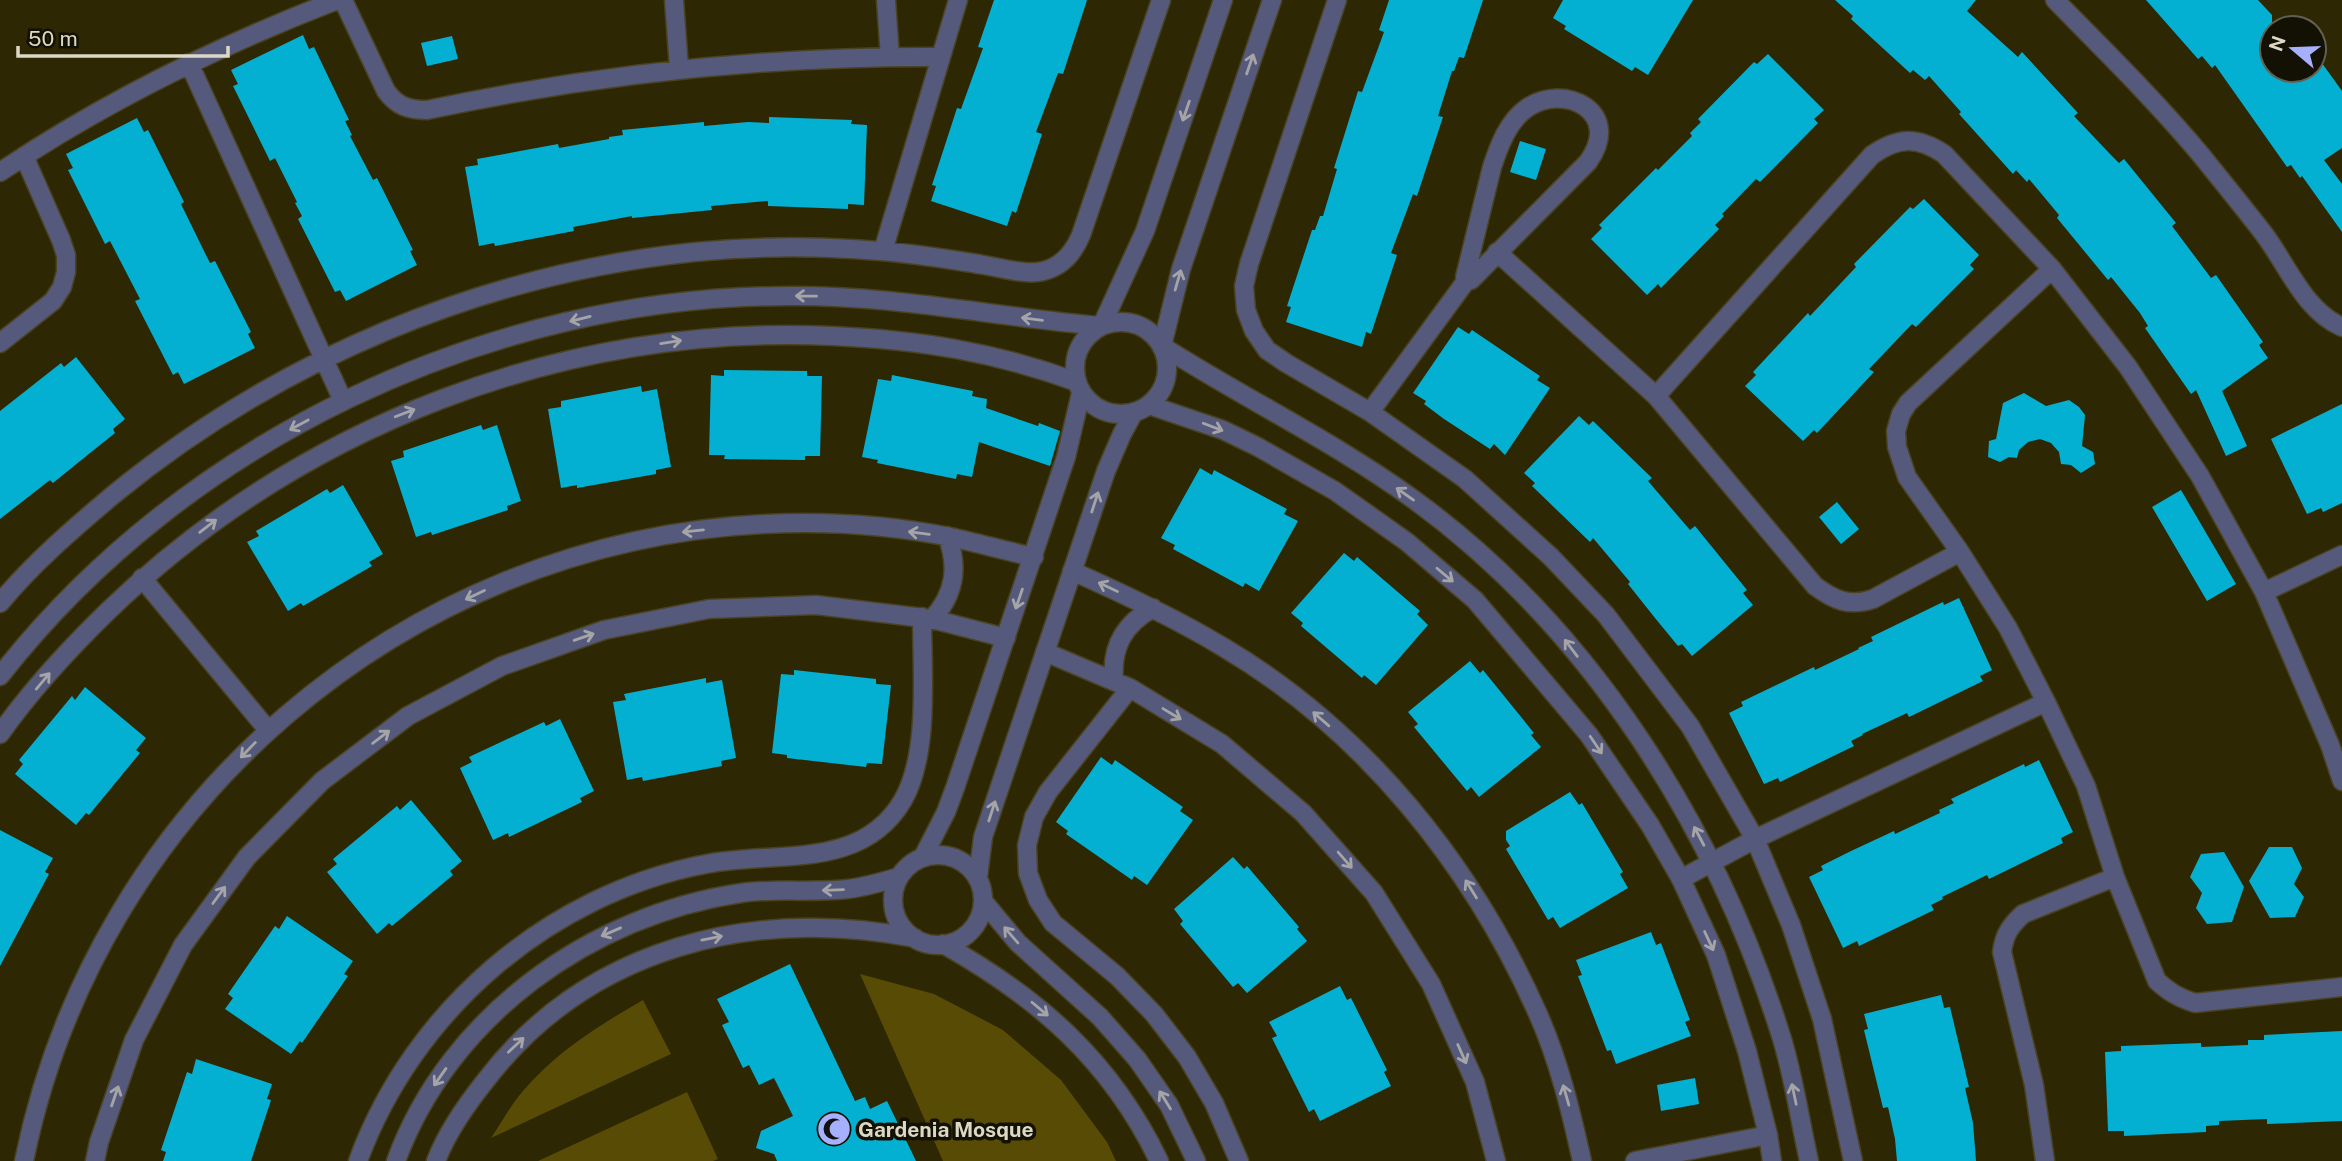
<svg xmlns="http://www.w3.org/2000/svg" width="2342" height="1161" font-family="'Public Sans',sans-serif">
  <rect width="100%" height="100%" fill="#2e2703"/>
  <!-- green -->
  <path fill="#574b05" d="M860 974 934 994 1003 1030 1061 1080 1107 1142 1116 1161H943Z
    M643 1000 671 1054 491 1138C500 1125 508 1110 518 1097 553 1054 596 1027 643 1000Z
    M687 1092 718 1159 713 1161H538Z"/>
  <!-- building -->
  <path fill="#04b0d1" d="M994 0H1087L1063 74 1058 73 1036 132 1042 134 1016 213 1012 211 1007 226 931 201 936 186 932 185 957 108 961 109 983 48 978 47Z
    M1389 0H1483L1464 58 1459 57 1454 71H1452L1438 116 1443 117 1417 196 1413 194 1391 253 1397 255 1371 334 1366 332 1362 347 1286 322 1291 307 1287 306 1312 230H1315L1320 216H1323L1337 169 1334 168 1358 91 1362 92 1384 32 1379 30Z
    M1563 0H1693L1648 75 1635 67 1632 71 1564 29 1566 26 1553 18Z
    M1835 0H1976L1967 11 2018 57 2022 52 2078 113 2074 116 2110 154 2119 163 2124 159 2176 223 2172 226 2211 278 2216 275 2263 342 2259 345 2268 358 2222 391 2247 446 2226 456 2196 390 2191 394 2145 328 2148 326 2140 313 2111 277 2108 280 2057 218 2059 215 2029 179 2027 182 2016 170 2013 174 1959 114 1961 112 1929 76 1925 80 1913 70 1910 73 1851 19 1853 16Z
    M2146 0H2258L2272 15V70H2314V52L2342 91V148L2324 160 2342 184V232L2302 176 2300 178 2291 165 2287 167 2215 65 2212 68 2202 56 2198 59Z
    M303 35 309 49 314 47 349 120 345 121 352 135 350 136 373 180 377 178 413 250 410 251 417 265 346 301 340 290 335 292 298 219 302 216 295 203 297 202 275 158 270 161 233 86 238 84 231 70Z
    M452 36 458 59 427 66 421 43Z
    M1768 54 1824 110 1814 119 1818 123 1760 182 1756 179 1722 214 1724 216 1715 225 1719 229 1661 288 1658 284 1647 295 1591 239 1602 228 1599 225 1656 168 1658 170 1692 136 1690 133 1701 122 1698 119 1754 62 1757 64Z
    M769 117 852 120 851 124 867 125 864 205 848 204V209L768 206V201L711 206 712 210 632 218V216L573 227 574 231 495 246 494 243 479 246 465 167 478 165 477 159 558 144 559 148 609 139V137L623 135 622 130 704 122V126L748 122 769 123Z
    M137 118 144 132 148 130 184 202 181 204 203 249 210 263 215 261 251 332 248 334 255 348 184 384 178 372 173 375 135 301 140 299 110 241 105 244 68 170 73 168 66 154Z
    M1520 141 1546 149 1536 180 1510 172Z
    M1924 199 1979 255 1970 265 1974 269 1916 327 1912 324 1869 369 1874 372 1817 433 1814 430 1803 441 1745 386 1756 375 1753 372 1808 313 1810 316 1856 267 1854 264 1910 207 1913 209Z
    M1458 327 1469 334 1472 330 1540 376 1537 380 1550 388 1505 455 1494 444 1490 449 1444 419 1424 404 1426 401 1413 393Z
    M76 357 125 419 113 429 115 433 90 453 53 483 50 480 0 519V411L61 363 64 367Z
    M724 370 807 371V376H822L820 456H805V460L724 459 725 455H709L711 375 724 376Z
    M892 375 973 391 972 396 987 399 986 408 1038 426 1039 423 1060 431 1050 466 979 442 972 477 957 474 956 479 877 463 878 460 862 457 878 379 891 381Z
    M641 386 642 392 657 389 671 467 656 470V474L577 488V485L561 488 548 409 561 407V401Z
    M2024 393 2046 406 2069 400 2079 407 2085 415 2082 446 2093 452 2095 464 2081 473 2071 465 2061 464 2059 452 2051 443 2040 439 2028 442 2019 450 2017 458 2009 457 2000 462 1988 457 1989 441 1996 439 2003 403Z
    M2342 404V503L2323 512 2321 508 2307 514 2271 439Z
    M1579 416 1589 425 1593 421 1652 478 1648 481 1690 530 1695 526 1747 590 1743 593 1753 605 1692 656 1682 644 1678 646 1655 618 1628 584 1630 582 1593 538 1590 542 1532 486 1535 483 1524 473Z
    M481 425 483 430 497 425 521 501 507 506 508 510 432 535 431 532 416 537 391 461 404 457 403 451Z
    M1200 468 1212 475 1214 470 1287 509 1284 514 1298 521 1259 591 1245 583 1243 587 1173 549 1175 545 1161 538Z
    M343 485 383 554 369 562 372 566 303 606 301 603 288 611 247 542 259 536 256 531 327 489 330 493Z
    M2181 490 2236 584 2207 601 2152 507Z
    M1837 502 1859 529 1841 544 1819 517Z
    M1344 553 1354 561 1357 557 1420 611 1417 614 1428 625 1376 685 1364 675 1362 678 1301 626 1303 623 1291 613Z
    M1959 598 1992 670 1980 676 1983 681 1909 717 1907 713 1862 734 1863 735 1851 741 1854 746 1780 782 1778 778 1764 784 1729 713 1743 706 1741 702 1814 667 1815 670 1859 649 1858 648 1873 641 1871 637 1943 602 1944 605Z
    M1470 661 1480 673 1483 670 1534 733 1531 735 1541 747 1479 797 1471 787 1467 791 1414 727 1418 724 1408 712Z
    M794 670 876 679V684L891 685 882 764 867 763 866 767 787 758V755L772 753 781 674 794 675Z
    M706 678V683L722 680 736 758 721 761 722 766 643 781 642 777 627 780 613 702 626 700 624 694Z
    M85 687 146 738 136 750 140 753 89 815 86 813 76 825 15 774 23 764 19 760 72 696 75 700Z
    M560 719 594 791 580 798 582 802 509 837 508 833 493 840 460 768 472 762 469 757 544 722 546 726Z
    M1101 757 1112 765 1115 760 1183 807 1180 811 1193 820 1147 885 1134 876 1132 880 1066 834 1068 831 1056 822Z
    M2039 760 2073 832 2061 838 2063 843 1989 879 1987 875 1942 897 1943 899 1931 905 1934 910 1859 946 1857 941 1843 948 1809 877 1823 870 1821 866 1851 851 1894 831 1895 834 1940 813 1939 810 1954 803 1951 799 2024 764 2025 767Z
    M1570 792 1579 805 1582 803 1623 872 1620 874 1628 888 1560 928 1553 917 1548 920 1506 849 1510 846 1506 840V831Z
    M411 800 462 861 450 871 453 875 392 926 389 923 377 934 327 872 337 864 333 859 397 806 400 810Z
    M0 830 53 858 45 872 49 874 0 966Z
    M2269 847H2292L2302 868 2294 884 2304 897 2295 917 2270 918 2249 881Z
    M2224 852 2244 887 2232 922 2207 924 2196 908 2202 893 2190 877 2201 854Z
    M1233 857 1244 869 1247 866 1299 927 1297 929 1307 941 1247 993 1238 983 1233 987 1180 924 1183 921 1174 909Z
    M287 916 353 961 344 974 348 976 302 1043 300 1041 291 1054 225 1009 233 998 228 994 275 926 279 929Z
    M1651 932 1656 945 1661 943 1690 1020 1685 1022 1691 1036 1616 1064 1611 1050 1607 1051 1578 976 1582 975 1576 960Z
    M790 964 855 1101 865 1097 870 1109 887 1101 916 1161H777L774 1154 756 1148 761 1131 793 1116 774 1078 759 1085 749 1065 743 1068 722 1025 729 1022 717 999Z
    M1340 986 1347 1000 1351 998 1387 1070 1384 1072 1391 1086 1320 1121 1314 1109 1309 1112 1272 1038 1277 1036 1269 1022Z
    M1941 995 1944 1008 1950 1007 1969 1087 1965 1088 1973 1123 1976 1161H1897L1895 1139 1888 1107 1883 1108 1864 1030 1868 1029 1864 1014Z
    M2342 1031V1121L2267 1124V1119L2219 1121V1125L2206 1126V1132L2124 1136V1131H2108L2105 1052 2121 1051V1046L2201 1043V1047L2248 1045V1040H2264V1035Z
    M196 1059 272 1084 267 1099 271 1100 251 1161H163L166 1152 161 1150 187 1072 192 1074Z
    M1695 1078 1699 1104 1661 1111 1657 1085Z"/>
  <g fill="none" stroke-linecap="round" stroke-linejoin="round">
    <!-- minor casing -->
    <g stroke="#4a4322" stroke-width="21">
      <path id="minor" d="M343 0 386 91C397 106 408 110 427 110 596 74 767 56 940 57
        M674 0 679 68
        M886 0 890 57
        M1337 0 1249 264 1244 286 1246 310 1254 331 1267 350 1286 363 1370 412 1465 479 1551 557 1606 615 1690 726 1755 839 1791 925 1822 1019 1853 1161
        M2055 0C2105 51 2156 101 2201 155 2222 181 2244 208 2264 234 2288 266 2304 310 2342 327
        M189 63 343 401
        M0 172C106 101 218 46 337 0
        M883 251 958 0
        M1497 252 1656 396 1815 586C1834 600 1849 607 1873 599L1960 552
        M2052 269 1908 403 1901 414 1896 431 1897 447 1907 477 1960 552 2008 628 2046 702 2086 786 2115 877 2157 981C2169 992 2179 998 2195 1003L2342 987
        M0 343 53 301 62 287 66 272V255L61 240 24 156
        M1656 396 1872 155C1898 137 1917 136 1944 154L2052 269 2128 367 2200 476 2264 592 2330 745 2342 781
        M1370 412 1466 281 1471 280 1588 162C1624 112 1564 82 1527 108 1508 121 1499 146 1492 167L1465 277 1466 281
        M1072 571C1124 594 1175 618 1223 647 1365 731 1472 865 1538 1014 1559 1061 1571 1112 1582 1161
        M142 578 268 730
        M2264 592 2342 555
        M0 603C33 563 74 528 113 495 279 359 482 274 695 252 769 245 845 246 918 255 940 258 962 261 984 265 1001 268 1021 274 1038 272 1060 269 1073 254 1081 235L1161 0
        M932 619C955 594 959 567 947 536
        M1045 652 1130 688 1222 744 1303 813 1374 893 1431 984 1475 1082 1496 1161
        M1114 680C1111 647 1124 624 1153 608
        M1130 688 1048 792 1034 817 1027 845 1028 873 1038 900 1053 923 1117 976 1154 1014 1187 1057 1214 1103 1239 1161
        M1681 879 1755 839 2046 702
        M24 1161C96 806 402 542 764 524 825 521 890 525 950 537 978 543 1006 551 1034 557
        M95 1161 99 1142 134 1040 183 945 247 857 322 781 408 716 502 666 604 630 709 609 816 605 932 619 1006 638
        M358 1161C413 1011 548 894 706 864 774 850 861 872 903 800 930 753 922 670 922 617
        M1635 1161 1768 1135
        M2045 1161 2034 1085 2002 952C2004 935 2010 926 2023 914L2115 877"/>
    </g>
    <!-- tertiary casing -->
    <g stroke="#4a4322" stroke-width="21">
      <path id="tertiary" d="M1272 0 1181 269 1162 346C1245 399 1333 441 1413 499 1592 629 1717 830 1782 1039 1794 1078 1800 1121 1809 1161
        M1075 368a46 46 0 1 1 92 0a46 46 0 1 1-92 0Z
        M1102 325 1145 231 1223 0
        M1149 405 1223 430 1258 447 1335 491 1407 542 1475 600 1589 735 1650 825 1681 879 1716 955 1747 1051 1768 1135 1772 1161
        M0 676C185 439 490 296 789 296 894 295 996 317 1100 326
        M0 734C31 690 69 649 108 611 302 424 564 324 833 336 920 340 995 352 1077 382
        M893 900a45 45 0 1 1 90 0a45 45 0 1 1-90 0Z
        M923 857 946 812 955 788 1066 457 1081 393
        M978 877 983 837 1106 471 1122 434 1134 412
        M983 901 1018 943 1100 1017 1137 1059 1169 1105 1196 1161
        M943 944C1039 998 1111 1061 1159 1161
        M396 1161C449 1016 591 915 741 893 776 888 812 893 848 889 865 887 882 882 899 877
        M436 1161C447 1132 466 1105 486 1080 589 946 753 907 915 938"/>
    </g>
    <!-- minor -->
    <use href="#minor" stroke="#55597c" stroke-width="18"/>
    <!-- tertiary -->
    <use href="#tertiary" stroke="#55597c" stroke-width="18"/>
  </g>
  <!-- one-way arrows -->
  <defs><path id="oneway-shaft" d="M-6 0H5M1.5-3L5.5 0L1.5 3" fill="none" stroke-width="1.6" stroke-linecap="round" stroke-linejoin="round" transform="scale(1.75)"/></defs>
  <g stroke="#a5a5a7">
    <use href="#oneway-shaft" transform="translate(1250 64) rotate(-71)"/>
    <use href="#oneway-shaft" transform="translate(1186 111) rotate(109)"/>
    <use href="#oneway-shaft" transform="translate(1178 280) rotate(-74)"/>
    <use href="#oneway-shaft" transform="translate(806 296) rotate(-179)"/>
    <use href="#oneway-shaft" transform="translate(580 319) rotate(166)"/>
    <use href="#oneway-shaft" transform="translate(1032 319) rotate(-173)"/>
    <use href="#oneway-shaft" transform="translate(671 342) rotate(-9)"/>
    <use href="#oneway-shaft" transform="translate(405 413) rotate(-21)"/>
    <use href="#oneway-shaft" transform="translate(299 425) rotate(152)"/>
    <use href="#oneway-shaft" transform="translate(1213 427) rotate(21)"/>
    <use href="#oneway-shaft" transform="translate(1405 494) rotate(-145)"/>
    <use href="#oneway-shaft" transform="translate(1095 502) rotate(-72)"/>
    <use href="#oneway-shaft" transform="translate(208 526) rotate(-38)"/>
    <use href="#oneway-shaft" transform="translate(693 531) rotate(174)"/>
    <use href="#oneway-shaft" transform="translate(919 533) rotate(-173)"/>
    <use href="#oneway-shaft" transform="translate(1445 575) rotate(40)"/>
    <use href="#oneway-shaft" transform="translate(1108 587) rotate(-155)"/>
    <use href="#oneway-shaft" transform="translate(475 595) rotate(154)"/>
    <use href="#oneway-shaft" transform="translate(1019 599) rotate(109)"/>
    <use href="#oneway-shaft" transform="translate(584 637) rotate(-19)"/>
    <use href="#oneway-shaft" transform="translate(1571 648) rotate(-127)"/>
    <use href="#oneway-shaft" transform="translate(43 681) rotate(-50)"/>
    <use href="#oneway-shaft" transform="translate(1172 714) rotate(31)"/>
    <use href="#oneway-shaft" transform="translate(1321 719) rotate(-139)"/>
    <use href="#oneway-shaft" transform="translate(381 737) rotate(-37)"/>
    <use href="#oneway-shaft" transform="translate(1596 745) rotate(56)"/>
    <use href="#oneway-shaft" transform="translate(248 750) rotate(134)"/>
    <use href="#oneway-shaft" transform="translate(992 811) rotate(-72)"/>
    <use href="#oneway-shaft" transform="translate(1699 836) rotate(-118)"/>
    <use href="#oneway-shaft" transform="translate(1345 860) rotate(49)"/>
    <use href="#oneway-shaft" transform="translate(1471 889) rotate(-122)"/>
    <use href="#oneway-shaft" transform="translate(833 890) rotate(178)"/>
    <use href="#oneway-shaft" transform="translate(219 895) rotate(-54)"/>
    <use href="#oneway-shaft" transform="translate(611 932) rotate(157)"/>
    <use href="#oneway-shaft" transform="translate(1011 935) rotate(-131)"/>
    <use href="#oneway-shaft" transform="translate(712 938) rotate(-11)"/>
    <use href="#oneway-shaft" transform="translate(1709 941) rotate(65)"/>
    <use href="#oneway-shaft" transform="translate(1040 1009) rotate(40)"/>
    <use href="#oneway-shaft" transform="translate(516 1045) rotate(-43)"/>
    <use href="#oneway-shaft" transform="translate(1462 1054) rotate(66)"/>
    <use href="#oneway-shaft" transform="translate(440 1077) rotate(125)"/>
    <use href="#oneway-shaft" transform="translate(1794 1094) rotate(-102)"/>
    <use href="#oneway-shaft" transform="translate(1566 1095) rotate(-106)"/>
    <use href="#oneway-shaft" transform="translate(115 1096) rotate(-71)"/>
    <use href="#oneway-shaft" transform="translate(1165 1100) rotate(-122)"/>
  </g>
  <!-- icons -->
  <defs>
    <g id="mosque-disc" transform="scale(1.75)"><circle r="9.5" fill="#a7b0fc" stroke="#131004"/><path d="M3.5-4.9A6 6 0 1 0 3.5 4.9A5 5 0 1 1 3.5-4.9Z" fill="#111"/></g>
  </defs>
  <g fill-rule="evenodd">
    <use href="#mosque-disc" x="834" y="1129"/>
  </g>
  <g text-anchor="middle" dominant-baseline="central" stroke-width="7" stroke-linejoin="round" paint-order="stroke">
    <!-- poi labels -->
    <g font-size="21" font-weight="bold" fill="#dbd8c4" stroke="#131004" text-anchor="start">
      <text x="858" y="1129">Gardenia Mosque</text>
    </g>
  </g>
  <!-- north arrow -->
  <g transform="translate(2293 49) rotate(289)"><circle r="33" fill="#131004" stroke="#636051" stroke-width="2"/>
  <path d="M0-5L12 26L0 18L-12 26Z" fill="#a7b0fc"/>
  <text y="-10" font-size="19" font-weight="bold" text-anchor="middle" fill="#dbd8c4">N</text>
  </g>
  <!-- scale -->
  <path d="M18 46v10h210v-10" fill="none" stroke="#dbd8c4" stroke-width="3.5"/>
  <text x="28" y="46" font-size="21" fill="#dbd8c4" stroke="#131004" stroke-width="5" paint-order="stroke">50 m</text>
</svg>
